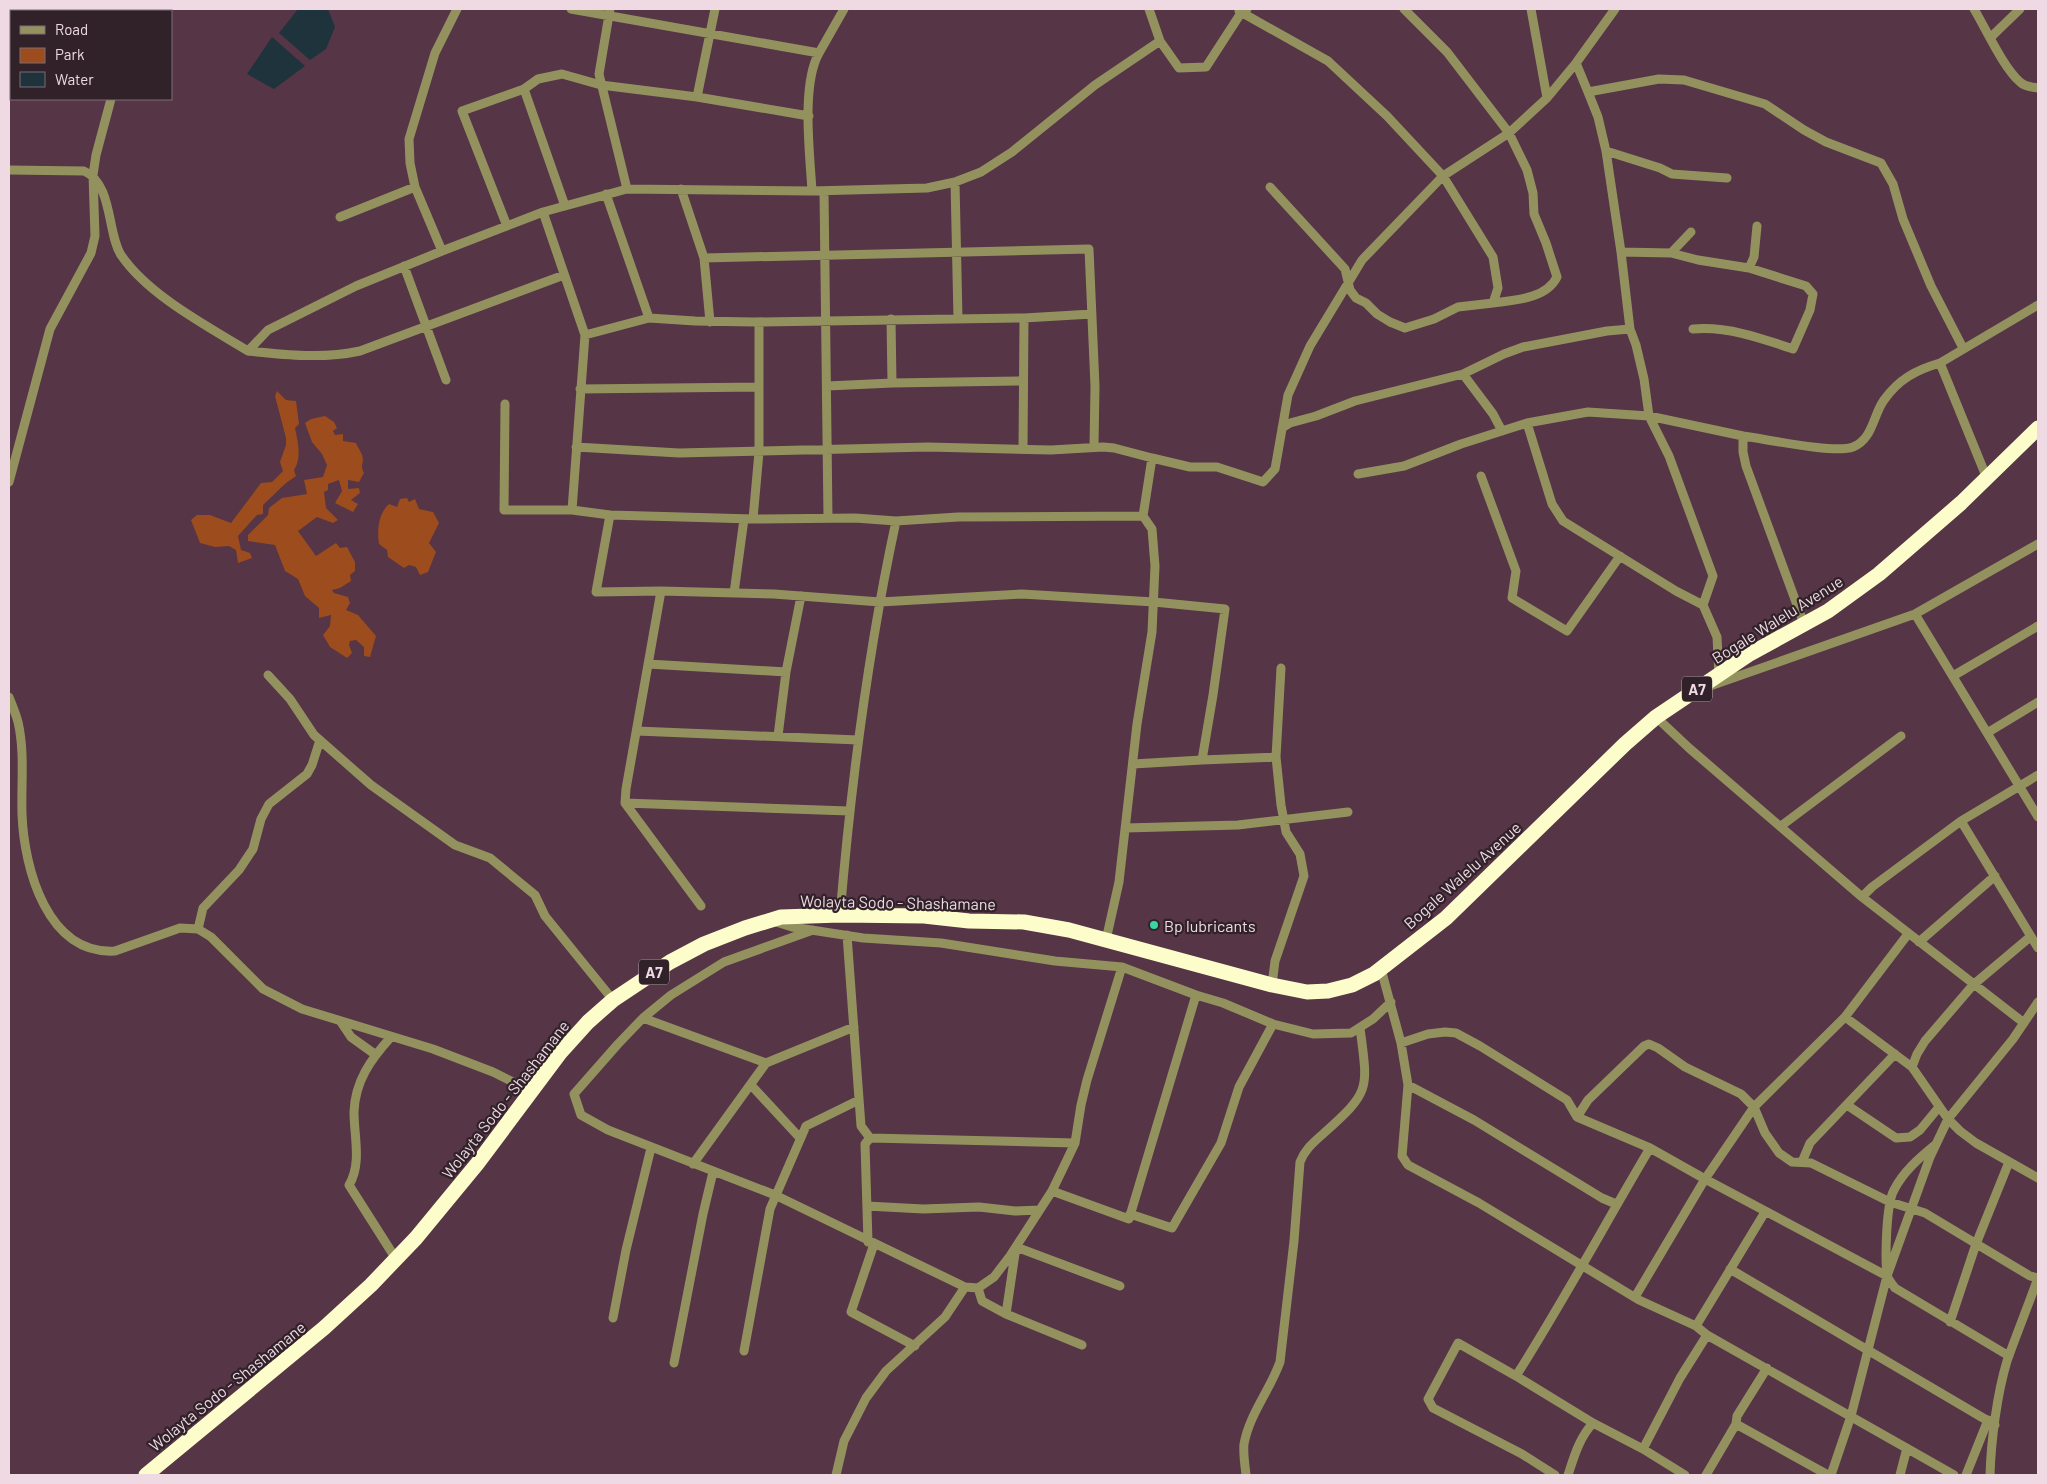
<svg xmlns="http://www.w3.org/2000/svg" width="2047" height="1484" font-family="Barlow,sans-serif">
  <rect width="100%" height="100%" fill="#553546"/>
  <!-- green -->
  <path fill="#9d4c1d" d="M277 391 286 400 296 401 299 424 295 428C298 442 302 458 294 470L296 476 286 483 263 505V514L257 515 238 536 241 550 250 553 252 558 238 563 236 550 229 546 215 547 200 543 191 520 197 515H210L231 523 261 483 272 482 283 471 280 462 286 445V438L275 396Z
    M325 416 334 422 337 428 333 431 335 435 343 434V441L356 443C358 448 363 454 363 460 362 466 361 467 364 473L359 482 348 480V489L359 488 360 493 351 500 358 504 353 512 335 503 342 491 339 480 328 484V490L324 492 326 508 338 520 333 523 317 517 298 531 316 556 336 543 340 548 347 547 355 562V571L350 575 351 581 340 588 332 590 334 593 348 597 350 603 346 610 358 615 376 636 370 657 364 656V647L356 640 350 641 349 645 352 653 347 658 330 647 323 635 330 626 331 615 319 618V608L305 596 298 579 285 571 275 545 248 541V535L268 515 269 508 282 498 307 494 304 480 323 477 327 465 322 454 312 442 305 423 311 419Z
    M407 498 409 502 415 499 419 509 433 512 439 523 429 543 436 552 428 572 420 575 416 567 409 565 404 568 388 557 387 550 379 544C377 531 378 514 389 504L397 507 400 499Z"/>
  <!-- water -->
  <path fill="#1e333c" d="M298 9H328L335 27 326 49 310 60 279 33Z
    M272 37 305 66 274 89 247 74Z"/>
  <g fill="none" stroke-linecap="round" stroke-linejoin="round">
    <!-- minor -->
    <path stroke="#93925e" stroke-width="9" d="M571 9 819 53 844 9
      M610 9 599 74 627 189
      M715 9 697 97 809 116
      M1149 9 1160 41
      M1404 9 1447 52 1509 133 1527 170 1533 193 1534 214 1546 243 1557 277C1546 299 1515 300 1493 303
      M1531 9 1547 98
      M1974 9C1986 29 2003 67 2020 82 2025 87 2032 87 2038 88
      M141 11 142 9
      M1239 11 1328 61 1387 116 1443 176 1493 257 1498 288 1493 303 1458 307 1434 319 1405 328 1390 322 1377 314 1366 303 1356 298 1350 290 1345 269 1270 187
      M1990 38 2020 9
      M1576 63 1588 92 1659 79 1684 80 1765 104 1804 130 1826 142 1881 163 1893 184 1903 219 1931 286 1963 348
      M1588 92 1598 117 1606 151 1621 252 1630 329 1636 345 1644 379 1649 416 1669 456 1713 576 1703 605 1717 637 1719 675
      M1606 151 1660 168 1672 174 1727 178
      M9 170 84 171C113 184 107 233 121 255 148 295 207 326 248 351L268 330 356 286 442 251 543 212 627 189 812 191 927 188 955 182 981 172 1012 152 1095 85 1160 41 1179 68 1206 67 1241 13 1247 9
      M955 182 958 319
      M681 189 704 258 710 322
      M812 191C810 155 801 85 819 53
      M824 191 828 518
      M606 194 649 318
      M565 206 524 89 538 79 562 74 601 85 697 97
      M543 212 585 335 572 510 610 515 596 592 661 591 626 789 625 803 701 906
      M340 217 415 187
      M507 226 462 111 524 89
      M442 251 415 187 410 163 409 139 435 53 457 9
      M1621 252 1671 253 1698 260 1749 268 1806 286 1813 294 1810 310 1793 349C1761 338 1727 326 1693 329
      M1671 253 1691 232
      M704 258 1089 249 1095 386 1094 447
      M404 266 446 380
      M1749 268 1754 257 1757 226
      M891 319 892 383
      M585 335 649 318 695 321 754 322 1024 318 1092 314
      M248 351C286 355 323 359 360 351L564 275
      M1463 374 1504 354 1523 347 1607 331 1630 329
      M827 386 892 383 1023 381
      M580 389 759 387
      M505 404 504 510H572
      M1527 423 1552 504 1563 521 1676 591 1703 605
      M1282 428 1290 423 1316 416 1355 401 1463 374 1493 414 1502 431
      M1743 436C1766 439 1834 454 1853 447 1873 439 1873 415 1884 400 1899 379 1916 370 1940 363
      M576 447 679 453 928 447 1051 450 1103 447 1114 448 1152 458
      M1023 449 1024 318
      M1358 474 1404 466 1461 444 1527 423 1588 412 1649 416 1743 436V452L1746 466 1804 624
      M1481 476 1516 571 1512 598 1567 631 1620 556
      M1986 476 1940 363 2038 305
      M9 482 50 329 91 253 95 236 93 175 96 155 111 99
      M610 515 753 519 759 452V322
      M753 519 855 518 896 521 958 517 1143 516 1152 458 1190 467H1217L1263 482 1275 469 1288 395 1310 346 1362 260 1443 176 1509 133 1547 98 1576 63 1615 9
      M661 591 774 594 880 602 1022 594 1154 602 1225 609 1213 695 1202 760 1276 757 1281 805 1286 832 1300 854 1304 876 1275 961 1272 985
      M734 593 744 519
      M1915 614 2038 817
      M648 664 786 672
      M268 675 290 699 314 735 371 785 455 845 490 858 535 895 545 916 613 1000
      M1953 676 2038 626
      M1710 686 1915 614 2038 544
      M9 697C12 705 16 714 18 722 25 752 21 784 22 814 24 868 47 955 115 951L180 928 198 929 211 937 263 989 302 1009 433 1049 493 1072 531 1091
      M1656 717 1689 748 1862 897 2024 1023
      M637 731 858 740
      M1987 733 2038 702
      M778 736 786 672 801 596
      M1276 757 1281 668
      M1133 764 1202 760
      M625 803 849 811
      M1961 821 2038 948
      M1781 826 1901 736
      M1125 828 1238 825 1348 812
      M1862 897 1872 887 1961 821 2038 775
      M840 915C851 783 868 651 896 521
      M773 921 792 927 863 938 941 943 1055 961 1122 967 1196 995 1223 1003 1273 1024 1313 1034 1351 1033 1373 1019 1391 1002
      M198 929 203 908 239 870 253 849 261 819 269 804 307 774 312 765 320 740
      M813 930 724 962 671 995 643 1018 618 1044 574 1094 581 1115 608 1130 775 1195 965 1287 978 1288 994 1277 1010 1256 1052 1191 1066 1162 1075 1143 1081 1105 1087 1080 1122 967
      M847 935 861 1126 870 1138 1075 1143
      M1106 940 1119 882 1137 724 1152 632 1155 566 1152 529 1143 516
      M1919 942 1995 876
      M1381 969 1401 1043 1408 1085 1402 1156 1408 1165 1479 1203 1639 1300 1696 1326 1707 1335 1954 1475
      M1845 1017 1912 1067 1948 1119 1960 1131 1976 1143 2038 1178
      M643 1018 766 1063
      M341 1022 351 1037 376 1055
      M391 1037C371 1059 355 1081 354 1112 354 1136 362 1164 349 1185L396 1259
      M1401 1043 1428 1034 1445 1032 1456 1033 1480 1046 1567 1100 1577 1117 1650 1148 1705 1179 1887 1276
      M1912 1067 1917 1054 1925 1041 1973 985 2030 937
      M751 1085 800 1138
      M1408 1085 1474 1120 1602 1198 1616 1204
      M1847 1105 1896 1138 1910 1137 1920 1130 1939 1107
      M1577 1117 1588 1100 1644 1046 1649 1044 1658 1048 1685 1067 1741 1094 1754 1107 1765 1133 1779 1153 1792 1162 1811 1163 1890 1202 1925 1213 2030 1276 2038 1278
      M1935 1145C1919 1158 1903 1172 1894 1190 1886 1204 1885 1258 1887 1275 1888 1279 1892 1284 1895 1288L2009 1356
      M1802 1162 1810 1143 1895 1054
      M693 1164 766 1063 854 1027
      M1052 1191 1129 1219 1196 995
      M867 1206 923 1209 979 1207 1015 1211 1039 1210
      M1130 1214 1172 1228 1221 1143 1239 1087 1273 1024
      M868 1242 865 1144 870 1138
      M874 1244 851 1312 915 1346
      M1730 1269 1995 1425
      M978 1288 982 1301 1006 1314 1082 1345
      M1635 1297 1705 1179 1754 1107 1845 1017 1908 934
      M1006 1314 1016 1247 1120 1286
      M613 1318 626 1250 651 1148
      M1950 1322 1976 1244 2009 1162
      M1696 1326 1765 1212
      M744 1351 770 1209 806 1126 859 1100
      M674 1363 703 1214 713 1172
      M1767 1368 1737 1416 1736 1424 1828 1475
      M1516 1376 1593 1423 1643 1449 1685 1475
      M1643 1449 1680 1378 1707 1335
      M836 1475 844 1441 866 1398 886 1371 945 1317 965 1287
      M1246 1475C1245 1465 1243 1454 1244 1444 1249 1415 1270 1390 1280 1362L1294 1241 1300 1162C1305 1149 1314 1142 1324 1133 1371 1091 1368 1090 1360 1028
      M1555 1475 1522 1454 1433 1408 1428 1399 1458 1343 1516 1376C1563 1302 1605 1224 1650 1148
      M1568 1475C1574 1457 1579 1438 1593 1423
      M1706 1475 1736 1424
      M1831 1475 1851 1416 1887 1276 1930 1157 1948 1119 2013 1039 2038 1002
      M1900 1475 1907 1448
      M1966 1475 1988 1420
      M1990 1475C1991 1441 1997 1394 2007 1361 2017 1333 2028 1306 2038 1278"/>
    <!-- highway -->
    <path stroke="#fdfdcc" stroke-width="15" d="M146 1475 324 1328 371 1285 416 1238 477 1164 560 1053 588 1022 613 1000 670 962 704 944 745 928 781 917 840 915 924 916 969 921 1024 922 1069 930 1272 985 1307 992 1328 991 1352 985 1374 974 1446 918 1625 744 1656 717 1748 655 1828 611 1879 574 1961 503 2038 428"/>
  </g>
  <!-- markers -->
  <circle fill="#3ad4a5" stroke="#312229" stroke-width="2" cx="1154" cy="925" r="5"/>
  <g text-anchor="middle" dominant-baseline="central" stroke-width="4.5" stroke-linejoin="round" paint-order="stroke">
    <!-- shield labels -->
    <g fill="#312229" stroke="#b6a3ac" stroke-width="1">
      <rect x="1682" y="676.5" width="30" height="25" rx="4"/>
      <rect x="639" y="959.5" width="30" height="25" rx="4"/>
    </g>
    <g font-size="15" font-weight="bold" fill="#efdae4">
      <text x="1697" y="689">A7</text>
      <text x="654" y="972">A7</text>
    </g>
    <!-- street labels -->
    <g font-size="16" fill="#efdae4" stroke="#312229">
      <text transform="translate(1777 619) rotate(-32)">Bogale Walelu Avenue</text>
      <text transform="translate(1462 875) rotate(-42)">Bogale Walelu Avenue</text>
      <text transform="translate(898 902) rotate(1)">Wolayta Sodo - Shashamane</text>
      <text transform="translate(505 1099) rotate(-52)">Wolayta Sodo - Shashamane</text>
      <text transform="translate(227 1386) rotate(-39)">Wolayta Sodo - Shashamane</text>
    </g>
    <!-- poi labels -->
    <g font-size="16" fill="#efdae4" stroke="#312229" text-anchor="start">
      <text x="1164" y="925">Bp lubricants</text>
    </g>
  </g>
  <!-- border -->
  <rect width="2047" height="1484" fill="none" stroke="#efdae4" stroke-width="20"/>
  <!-- legend -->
  <rect x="10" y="10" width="162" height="90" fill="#312229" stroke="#7d6c74"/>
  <rect x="20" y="26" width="25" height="8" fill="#93925e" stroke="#7d6c74"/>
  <text x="55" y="35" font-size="15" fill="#efdae4">Road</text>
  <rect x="20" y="48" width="25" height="15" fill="#9d4c1d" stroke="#7d6c74"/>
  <text x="55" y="60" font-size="15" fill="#efdae4">Park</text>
  <rect x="20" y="72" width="25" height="15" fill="#1e333c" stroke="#7d6c74"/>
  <text x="55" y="85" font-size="15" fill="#efdae4">Water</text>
</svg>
